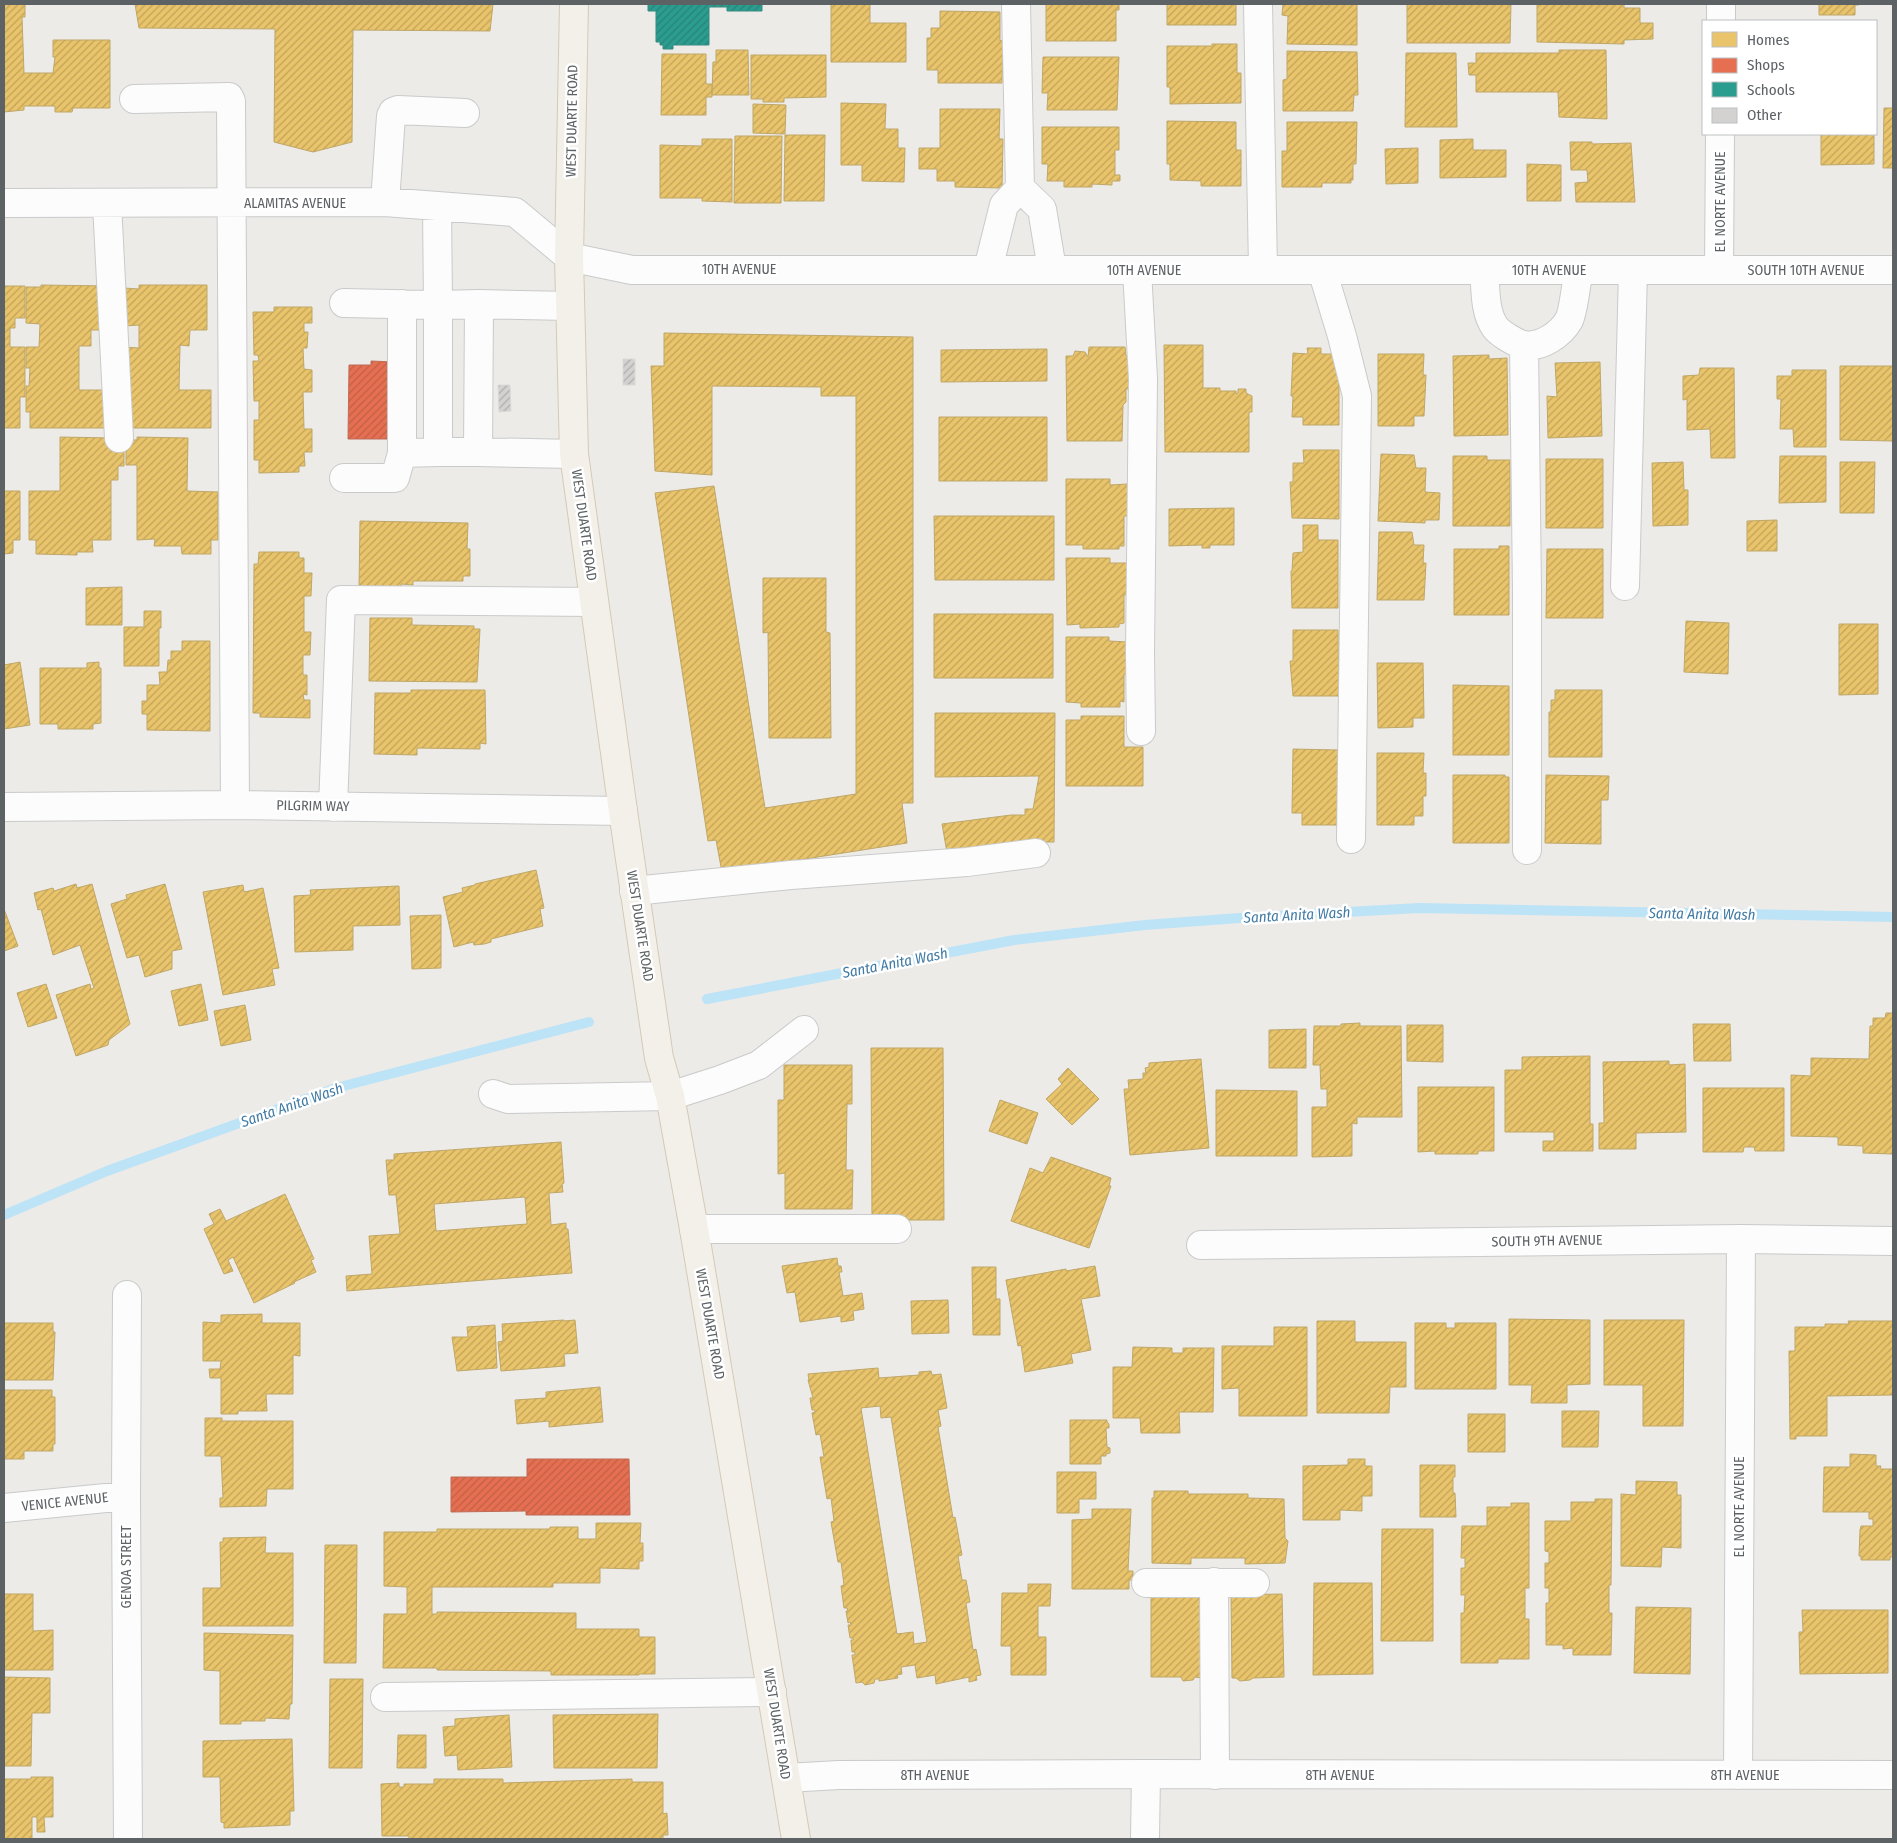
<svg xmlns="http://www.w3.org/2000/svg" width="1897" height="1843" font-family="'Fira Sans Condensed',sans-serif">
  <defs>
    <pattern id="homes-hatch" width="6" height="6" patternUnits="userSpaceOnUse" patternTransform="scale(1.25)"><rect width="6" height="6" fill="#e9c46a"/><path d="M-1 1l2-2M0 6l6-6M5 7l2-2" fill="none" stroke="#c0a35b"/></pattern>
    <pattern id="shops-hatch" width="6" height="6" patternUnits="userSpaceOnUse" patternTransform="scale(1.25)"><rect width="6" height="6" fill="#e76f51"/><path d="M-1 1l2-2M0 6l6-6M5 7l2-2" fill="none" stroke="#be5f47"/></pattern>
    <pattern id="schools-hatch" width="6" height="6" patternUnits="userSpaceOnUse" patternTransform="scale(1.25)"><rect width="6" height="6" fill="#2a9d8f"/><path d="M-1 1l2-2M0 6l6-6M5 7l2-2" fill="none" stroke="#278378"/></pattern>
    <pattern id="building-hatch" width="6" height="6" patternUnits="userSpaceOnUse" patternTransform="scale(1.25)"><rect width="6" height="6" fill="#d3d2d1"/><path d="M-1 1l2-2M0 6l6-6M5 7l2-2" fill="none" stroke="#aeaead"/></pattern>
  </defs>
  <rect width="100%" height="100%" fill="#edebe8"/>
  <!-- homes -->
  <path fill="url(#homes-hatch)" stroke="#bfa768" fill-rule="evenodd" d="M4 4H25V17H22L24 73H53L55 57H53V40H110V108H73L72 112H55V106H24V110L4 112Z
    M135 4H493L490 31 353 30 352 142 313 152 274 142 275 29 139 28Z
    M831 4H870V23H906V62H831Z
    M1046 4H1119V10H1116V41H1046Z
    M1167 4H1236V25H1167Z
    M1283 4H1357V45L1287 44 1288 16 1282 15Z
    M1407 4H1511L1510 43H1407Z
    M1537 4H1624V8H1640V23H1653V39L1624 40V44L1537 42Z
    M1819 4H1860L1859 5H1855V15H1819Z
    M940 11 1000 12V41L1003 40 1002 83H938V70H927V38H931V28H940Z
    M1212 44H1237V73H1241V103L1170 104V87H1167V46H1212Z
    M716 50H748L749 95H712L713 62H716Z
    M1559 50H1606L1607 119 1559 117 1558 92H1476V75H1469L1468 63H1476V53H1559Z
    M1287 51 1357 52 1358 95H1354L1353 111H1283V80L1287 79Z
    M1406 53H1456L1457 127H1405Z
    M662 54H706V84H712V97H706V115H661Z
    M751 55H826V97L784 98V102H763V99H751Z
    M1043 57H1119L1117 110H1047L1048 93H1042Z
    M841 103 886 104 885 129H898V148H905L904 182 862 181V165H841Z
    M753 104 786 105 785 134 753 133Z
    M1884 108H1893V168H1883Z
    M940 109H1000L999 139H1003L1002 188 955 187V181H937V169H919V148H940Z
    M1167 121 1236 122V150H1241V186H1201V181L1170 180V164H1167Z
    M1287 122H1357L1356 164H1353V180H1351V183H1322V187H1282V151H1287Z
    M1042 127H1119V150H1115V175H1120V181H1112V185L1092 184V187H1064V181H1047L1048 164H1042Z
    M1821 134H1874V164L1821 165Z
    M785 135H825L824 201H784Z
    M735 136H782L781 203H734Z
    M702 139H732V202L702 201V198H660V145L702 146Z
    M1473 139V150H1506V177L1440 178V140Z
    M1570 142H1592V144L1631 143 1635 202H1576L1575 183 1588 182 1587 170H1571Z
    M1418 148V183L1386 184 1385 149Z
    M1527 164 1561 165V201H1527Z
    M41 285 108 286V330H91V346H79V390H112V428H30V412H26V386H29L30 368H26V347H39L40 324 26 323V287H41Z
    M139 285H207V330H190L189 346 180 345 179 390H211V428H129L124 347 139 348V325L124 326V288L139 289Z
    M4 286H25V318H15V328H10V347H25V397H20V428H4Z
    M274 307H312V323H304V332H308L307 348H303L304 369 312 370V392H303L304 429H312V452H304L305 466H299V472L259 473V460H254V420H259V401H254L253 361H259L258 355H254L253 312H274Z
    M664 333 913 337V803H902L907 843 722 872 716 840 708 841 655 493 714 486 765 808 856 794V396H821V387L712 386V475L655 471 651 366H664Z
    M1164 345H1203V388H1220V391H1236V394L1238 393V389H1246V393L1252 396V412H1249V452H1165Z
    M1089 347H1125L1126 356H1129V389H1126V402L1123 405 1122 441H1067L1066 356H1073L1075 351 1085 352 1088 357Z
    M1307 348H1321V354H1339V425H1303V417H1292L1293 396H1291L1293 353 1308 354Z
    M1047 349V381L941 382V350Z
    M1378 354H1424L1423 375H1426L1424 416H1414V426H1378Z
    M1489 355V359L1507 358 1508 435 1454 436 1453 356Z
    M1600 362 1602 436 1548 438 1547 396 1557 397 1555 363Z
    M1840 366H1893V441L1840 440Z
    M1700 368H1734L1735 458H1711L1710 429 1687 430V399L1683 400V376L1699 375Z
    M1792 370H1826V447H1794L1793 429H1780L1781 399H1777V376H1792Z
    M939 417H1047V481H939Z
    M60 437 111 438 124 441V466H118V480H111V540H92L93 552H77V555L36 554V540H29V491H60Z
    M137 437 188 438 187 491 218 492V540H211V554H182L181 546H154L155 539 137 540V465H126V440H137Z
    M1303 450H1339V519L1292 518 1290 482H1293V463H1304Z
    M1381 454 1414 455 1416 468H1426L1425 492 1440 493 1439 520H1425V523L1378 521Z
    M1453 456H1487V460H1510V526H1453Z
    M1780 456H1826V502L1779 503Z
    M1546 459H1603V528H1546Z
    M1683 462 1684 490H1688V525L1653 526 1652 463Z
    M1840 462H1875L1874 513H1840Z
    M1066 479H1110V485L1128 484 1129 516H1124V546H1119V549H1083V545H1066Z
    M4 491H20V540H13V553L4 554Z
    M1234 508V545H1210V548H1202V545L1169 546V509Z
    M934 516H1054V580H935Z
    M1777 520V551H1747V521Z
    M360 521 468 523 467 549H470V576H463V581H413V585L401 584V588H359Z
    M1303 525H1318V540H1338V608H1292L1291 571H1292L1293 553 1303 552Z
    M1379 532H1412L1414 545H1424L1423 563H1426L1424 600H1377Z
    M1499 546H1509V615H1454V549H1499Z
    M1547 549H1603V618H1546Z
    M259 552H299V558H304V573H312L311 596H304V632H311L310 655H303V675H307V695L303 694 304 700H310V718L260 717V713H253L254 564H258Z
    M1066 558H1110V563H1127L1128 595H1124V623L1119 624V627L1080 628V624L1067 625Z
    M763 578H826V632L830 633 831 738H769L768 632 763 633Z
    M122 587V625H86V588Z
    M144 611H161V628H159V666H124V627H144Z
    M934 614H1053V678H934Z
    M370 618H412V625L474 626V629H480L477 682 369 681Z
    M1686 621 1729 623 1728 674 1684 672Z
    M1839 624H1878V694L1839 695Z
    M1293 630H1338L1339 696H1293L1290 661H1293Z
    M1066 637H1109V641L1128 642 1127 674H1124V702L1120 701V707H1081V703L1066 702Z
    M182 641H210V731L147 730V714H142V701H147V685H160L159 672H167L168 660H171V651H182Z
    M20 662 30 725 4 729V665Z
    M99 662V668H101V723L93 724V729H58V724H40V668H87V663Z
    M1377 663H1423L1424 718H1413V727L1378 728Z
    M1453 685 1509 686V755H1453Z
    M411 690H485L486 744 480 743V749L417 748V755L374 754 375 693H411Z
    M1555 690H1602V757H1549V712H1551V700H1555Z
    M935 713H1055L1054 842H1026L948 858 942 824 1011 815H1025V809H1033L1039 776 935 777Z
    M1081 716H1124V747H1143V786H1066V720H1081Z
    M1293 749 1338 750 1337 825H1302V813H1292Z
    M1377 753H1424L1423 773H1426V796H1423V816H1414V825H1377Z
    M1453 775H1505V777H1509V843H1453Z
    M1546 775 1609 776 1608 800H1601V844L1545 843Z
    M536 870 544 908 540 909 543 926 491 939V942L484 944 474 945 473 942 454 947 443 897 463 892 462 888 475 885V884Z
    M76 884 77 888 92 884 130 1024 109 1040 108 1045 76 1056 56 995 90 984 91 989 94 988 80 945 53 955 41 909 38 910 34 893 53 888 54 891Z
    M165 884 182 949 172 951V969L145 977 139 955 127 958 111 904 127 899 126 895Z
    M243 885 244 892 263 888 279 968 272 969 275 985 223 995 203 892Z
    M399 886 400 925 353 926V950L295 952 294 896 311 895 310 890Z
    M4 909 18 946 4 951Z
    M441 915V968L412 969 410 916Z
    M46 984 57 1018 28 1027 17 993Z
    M201 984 208 1020 179 1026 171 991Z
    M245 1005 251 1040 221 1046 214 1011Z
    M1886 1013H1893V1154L1863 1153V1146L1838 1145V1137L1791 1136V1075L1811 1076V1058L1869 1059 1870 1026H1873V1018H1885Z
    M1360 1023V1026H1401L1402 1117H1357V1124L1352 1123V1156L1312 1157V1107H1327V1089H1321L1320 1065H1313L1314 1026H1341V1024Z
    M1693 1024H1730L1731 1061H1694Z
    M1407 1025H1443V1062L1407 1061Z
    M1306 1029V1068H1269V1030Z
    M871 1048H943L944 1220H872Z
    M1590 1056V1124H1593V1151H1543V1141H1554V1132H1505V1070H1522V1057Z
    M1201 1059 1209 1148 1130 1155 1124 1089H1129L1128 1080 1143 1079V1073H1146L1145 1068 1149 1067V1063Z
    M1669 1061V1065L1685 1064 1686 1132 1636 1133V1149H1599V1123H1604L1603 1062Z
    M784 1065H852V1104H847L846 1170H853L852 1209H785V1173L778 1174V1100H784Z
    M1068 1068 1099 1099 1072 1125 1046 1099 1062 1084 1058 1079Z
    M1418 1087H1494V1151H1478V1154H1435V1151L1418 1152Z
    M1703 1088H1784V1151H1755L1754 1147H1744L1743 1152H1703Z
    M1216 1090 1297 1091V1156H1216Z
    M1000 1100 1038 1113 1027 1144 989 1131Z
    M561 1142 564 1183 562 1184 563 1192 549 1193 551 1225 566 1223V1229H568L572 1273 347 1291 346 1276 372 1274 369 1236 400 1234 396 1195H389L386 1160H394V1154ZM525 1197 527 1224 436 1231 434 1204Z
    M1051 1157 1111 1178 1109 1186H1111L1089 1248 1011 1221 1030 1168 1043 1173Z
    M285 1194 314 1259 311 1260 316 1272 294 1282 295 1283 254 1303 233 1257 228 1260 233 1271 224 1274 204 1229 214 1224 209 1214 220 1209 226 1221Z
    M837 1258 838 1266H841L842 1272H839L843 1296 862 1293 864 1309 853 1311 854 1320 841 1322V1316L800 1322 795 1292 787 1293 782 1266Z
    M1095 1266 1100 1296 1081 1299 1091 1350 1071 1354 1073 1363 1025 1372 1021 1345 1018 1346 1006 1280 1066 1269V1271Z
    M972 1267H996V1299H1000V1335H973Z
    M948 1300 949 1333 912 1334 911 1301Z
    M262 1314V1323H300V1356L293 1355V1394H266L267 1411H238V1414H221V1378H210L209 1369H220L221 1361H203V1322L221 1323V1315Z
    M1509 1319 1590 1320V1384L1567 1385V1403H1531L1532 1385H1509Z
    M564 1320V1321L575 1320 578 1353 564 1354 565 1366 501 1371 498 1342 503 1341 502 1324Z
    M1604 1320H1684L1683 1426H1643V1385H1604Z
    M1317 1321H1355V1342H1406V1387H1390L1389 1413H1317Z
    M1848 1321H1893V1395L1827 1396V1436H1796V1439H1790L1789 1351H1795V1327H1825V1324H1849Z
    M4 1323H53V1332H55L53 1380H4Z
    M1415 1323H1446V1328H1455V1323H1496V1389H1415Z
    M495 1325 497 1368 457 1371 452 1337H468L467 1327Z
    M1274 1327H1307V1416H1239V1388L1222 1389V1346H1274Z
    M1133 1347 1172 1348V1353H1183V1348H1214L1213 1412H1179L1180 1433H1141L1140 1418H1113V1367H1132Z
    M878 1368 879 1378 919 1375V1372L931 1371 932 1375 941 1374 947 1408 938 1410 941 1426 938 1427 953 1518 955 1517 962 1555 958 1556 962 1580H966L970 1602 966 1603 973 1650 976 1649 981 1675 976 1676 977 1680 969 1682V1677L936 1684 935 1675 917 1678 915 1665 901 1667 902 1674 897 1675 898 1678 879 1681V1679H875L874 1683 865 1685 862 1682 856 1683 852 1655H855V1652H852L851 1640H853V1638H850L848 1625H851L850 1622 848 1623 846 1611H848L847 1608H844L841 1586 844 1585 841 1562H838L831 1522 834 1521 831 1498 827 1499 820 1457H824L820 1434 816 1435 812 1413 815 1412V1410H812L810 1398H813L808 1380H809L808 1374ZM880 1406 881 1418 891 1417 927 1642 914 1644 913 1632 897 1634 861 1408Z
    M600 1387 603 1422 549 1427V1421L517 1424 515 1400 546 1398V1392Z
    M4 1390H52V1397H55V1444H53V1451H24V1459H4Z
    M1562 1411H1599L1598 1447H1562Z
    M1468 1414H1505V1452H1468Z
    M205 1418H222V1421H293V1489H267L266 1506 220 1507V1498H223L221 1456H205Z
    M1070 1420H1107V1422L1109 1424V1428H1106L1107 1447 1110 1448V1453L1106 1454V1456H1101V1464H1070Z
    M1850 1454 1876 1455V1466H1881L1880 1469H1893V1557H1890V1560H1861V1556H1859L1860 1530 1861 1526H1873V1519H1869V1512H1823L1824 1467H1850Z
    M1348 1459H1365V1466H1372V1496H1362V1511L1340 1510V1520H1303V1466L1348 1465Z
    M1420 1465H1455V1477H1453V1493H1455L1456 1517H1420Z
    M1057 1472H1096V1499H1079V1513H1057Z
    M1636 1481 1677 1482V1495H1681V1548L1662 1547 1661 1567 1621 1566V1494L1636 1495Z
    M1154 1491H1188V1494H1248V1498L1284 1499 1285 1538 1288 1541 1285 1563 1245 1564V1558H1191V1564L1152 1563V1498H1154Z
    M1595 1499H1612L1611 1585H1609V1613H1612L1611 1655H1573V1648L1563 1649V1645H1546V1603H1549V1588H1545V1563H1549V1552L1545 1551V1521H1571V1502H1595Z
    M1511 1503H1529V1588H1525V1619H1529V1659H1498V1663H1461V1613H1464L1465 1595H1461V1568H1465V1558H1461L1462 1526H1487V1507H1511Z
    M1092 1509H1131L1128 1571H1133V1580H1129V1589H1072V1520L1092 1519Z
    M596 1523H641L640 1543H643V1561H639V1569L600 1568V1583H553V1587H432V1614H437V1612L576 1613V1629H639V1637H655V1674H639V1675H551V1671L437 1670V1668H383L384 1614H407V1587L384 1586V1532H437V1529H550V1527H578V1539H596Z
    M1382 1529H1433V1641H1381Z
    M266 1537 265 1553H293V1626H203V1588H221L220 1542H223V1538Z
    M325 1545H357L356 1663H324Z
    M1314 1583H1372L1373 1674 1313 1675Z
    M1028 1584H1051L1050 1606H1038V1637H1046V1675H1011V1646H1001L1002 1593H1028Z
    M4 1594H33V1631L53 1630V1670H4Z
    M1151 1594H1202V1678L1195 1677 1193 1680 1183 1681 1181 1677H1151Z
    M1282 1594 1284 1677 1253 1678 1250 1680 1240 1681 1236 1678H1232L1231 1595Z
    M1636 1607 1691 1608 1690 1674 1634 1673Z
    M1802 1610H1888V1673L1800 1674 1799 1632H1803Z
    M204 1633 293 1635 292 1704H290L289 1719 265 1718V1721H241V1724H220V1671L204 1670Z
    M4 1677 50 1678V1713H32L31 1766H4Z
    M330 1679H363L362 1768H329Z
    M658 1714 657 1768H554L553 1715Z
    M509 1715 512 1767 458 1770 457 1755 445 1756 443 1727 455 1726V1719Z
    M398 1735H426V1768H397Z
    M292 1739 294 1811H290V1825L224 1828V1823L221 1822 220 1777H203V1741Z
    M31 1777H53V1817H44L45 1832H37V1817H32V1839H4V1779H31Z
    M434 1779H503V1783L632 1779V1782H663V1814L667 1813 668 1835H663V1839H409V1836H382L381 1784 399 1783V1787H404V1784H434Z"/>
  <!-- shops -->
  <path fill="url(#shops-hatch)" stroke="#be6b57" d="M371 361 394 362 390 439H348L349 365H371Z
    M527 1459H629L630 1515H526V1511L451 1512V1477H527Z"/>
  <!-- schools -->
  <path fill="url(#schools-hatch)" stroke="#398b82" d="M648 4H762V11H727V7H709V45H673V49H663V45H660V42H656V11H648Z"/>
  <g fill="none" stroke-linecap="round" stroke-linejoin="round">
    <!-- stream -->
    <path stroke="#bde3f6" stroke-width="10" d="M707 999 1014 940 1145 925 1239 918 1419 908 1893 917
      M4 1215 107 1171 336 1088 589 1022"/>
  </g>
  <!-- building -->
  <path fill="url(#building-hatch)" stroke="#dcdad7" d="M623 359H635V385H623Z
    M498 385H510L511 411 499 412Z"/>
  <g fill="none" stroke-linecap="round" stroke-linejoin="round">
    <!-- minor casing -->
    <g stroke="#c9caca" stroke-width="30">
      <path id="minor" d="M1016 4 1020 188
        M1258 4 1263 269
        M1721 21V4
        M134 99 229 97 231 101 235 805
        M385 202 391 116 393 112 398 110 465 113
        M4 203 385 202 515 212 569 257 632 270H1893
        M107 203 119 438
        M988 269 1004 205 1020 188 1042 209 1052 269
        M1137 270 1143 379 1140 653 1141 731
        M1322 270 1342 336 1357 396 1351 839
        M1719 270 1720 134
        M1484 271C1486 289 1484 311 1495 327 1499 333 1517 344 1524 345 1541 348 1561 334 1569 320 1574 310 1576 282 1579 270
        M344 303 438 305 437 206
        M402 304V453L438 452
        M570 306 479 304 478 452 574 454
        M1524 345 1527 591V850
        M478 452H438V305L479 304
        M344 478H395L402 453
        M1625 586 1633 271
        M4 807 235 805 623 811
        M333 807 341 600 594 602
        M634 891 791 875 967 862 1036 853
        M493 1094 508 1099 670 1096 720 1080 759 1065 804 1030
        M694 1229H897
        M1201 1245 1741 1239 1893 1241
        M127 1295 126 1496 128 1839
        M4 1508 126 1496
        M1214 1582 1215 1775
        M1146 1583H1255
        M385 1697 772 1692
        M1738 1775 1741 1239
        M786 1778 839 1775 1146 1774 1893 1775
        M1145 1839 1146 1774"/>
    </g>
    <!-- major casing -->
    <g stroke="#d4c9b6" stroke-width="30">
      <path id="major" d="M574 4 569 257 574 454 623 811 659 1058 670 1096 694 1229 796 1839"/>
    </g>
    <!-- minor -->
    <use href="#minor" stroke="#fcfcfc" stroke-width="28"/>
    <!-- major -->
    <use href="#major" stroke="#f3f0e9" stroke-width="28"/>
  </g>
  <g text-anchor="middle" dominant-baseline="central" stroke-width="5" stroke-linejoin="round" paint-order="stroke">
    <!-- street labels -->
    <g font-size="14" fill="#5d6265" stroke="#fff">
      <text transform="translate(572 121) rotate(-89)">WEST DUARTE ROAD</text>
      <text transform="translate(1720 202) rotate(-90)">EL NORTE AVENUE</text>
      <text x="295" y="203">ALAMITAS AVENUE</text>
      <text x="739" y="269">10TH AVENUE</text>
      <text x="1144" y="270">10TH AVENUE</text>
      <text x="1549" y="270">10TH AVENUE</text>
      <text x="1806" y="270">SOUTH 10TH AVENUE</text>
      <text transform="translate(584 525) rotate(82)">WEST DUARTE ROAD</text>
      <text transform="translate(313 806) rotate(1)">PILGRIM WAY</text>
      <text transform="translate(640 926) rotate(81)">WEST DUARTE ROAD</text>
      <text transform="translate(1547 1241) rotate(-1)">SOUTH 9TH AVENUE</text>
      <text transform="translate(710 1324) rotate(80)">WEST DUARTE ROAD</text>
      <text transform="translate(65 1502) rotate(-6)">VENICE AVENUE</text>
      <text transform="translate(1739 1507) rotate(-90)">EL NORTE AVENUE</text>
      <text transform="translate(126 1567) rotate(-90)">GENOA STREET</text>
      <text transform="translate(777 1724) rotate(81)">WEST DUARTE ROAD</text>
      <text x="935" y="1775">8TH AVENUE</text>
      <text x="1340" y="1775">8TH AVENUE</text>
      <text x="1745" y="1775">8TH AVENUE</text>
    </g>
    <!-- water labels -->
    <g font-size="15" font-style="italic" fill="#427ba5" stroke="#fff">
      <text transform="translate(1702 914) rotate(1)">Santa Anita Wash</text>
      <text transform="translate(1297 915) rotate(-3)">Santa Anita Wash</text>
      <text transform="translate(895 963) rotate(-11)">Santa Anita Wash</text>
      <text transform="translate(292 1105) rotate(-19)">Santa Anita Wash</text>
    </g>
  </g>
  <!-- border -->
  <rect width="1897" height="1843" fill="none" stroke="#5d6265" stroke-width="10"/>
  <!-- legend -->
  <rect x="1702" y="20" width="175" height="115" fill="#ffffff" stroke="#bec0c1"/>
  <rect x="1712" y="32" width="25" height="15" fill="#e9c46a" stroke="#bec0c1"/>
  <text x="1747" y="45" font-size="15" fill="#5d6265">Homes</text>
  <rect x="1712" y="58" width="25" height="15" fill="#e76f51" stroke="#bec0c1"/>
  <text x="1747" y="70" font-size="15" fill="#5d6265">Shops</text>
  <rect x="1712" y="82" width="25" height="15" fill="#2a9d8f" stroke="#bec0c1"/>
  <text x="1747" y="95" font-size="15" fill="#5d6265">Schools</text>
  <rect x="1712" y="108" width="25" height="15" fill="#d3d2d1" stroke="#bec0c1"/>
  <text x="1747" y="120" font-size="15" fill="#5d6265">Other</text>
</svg>
